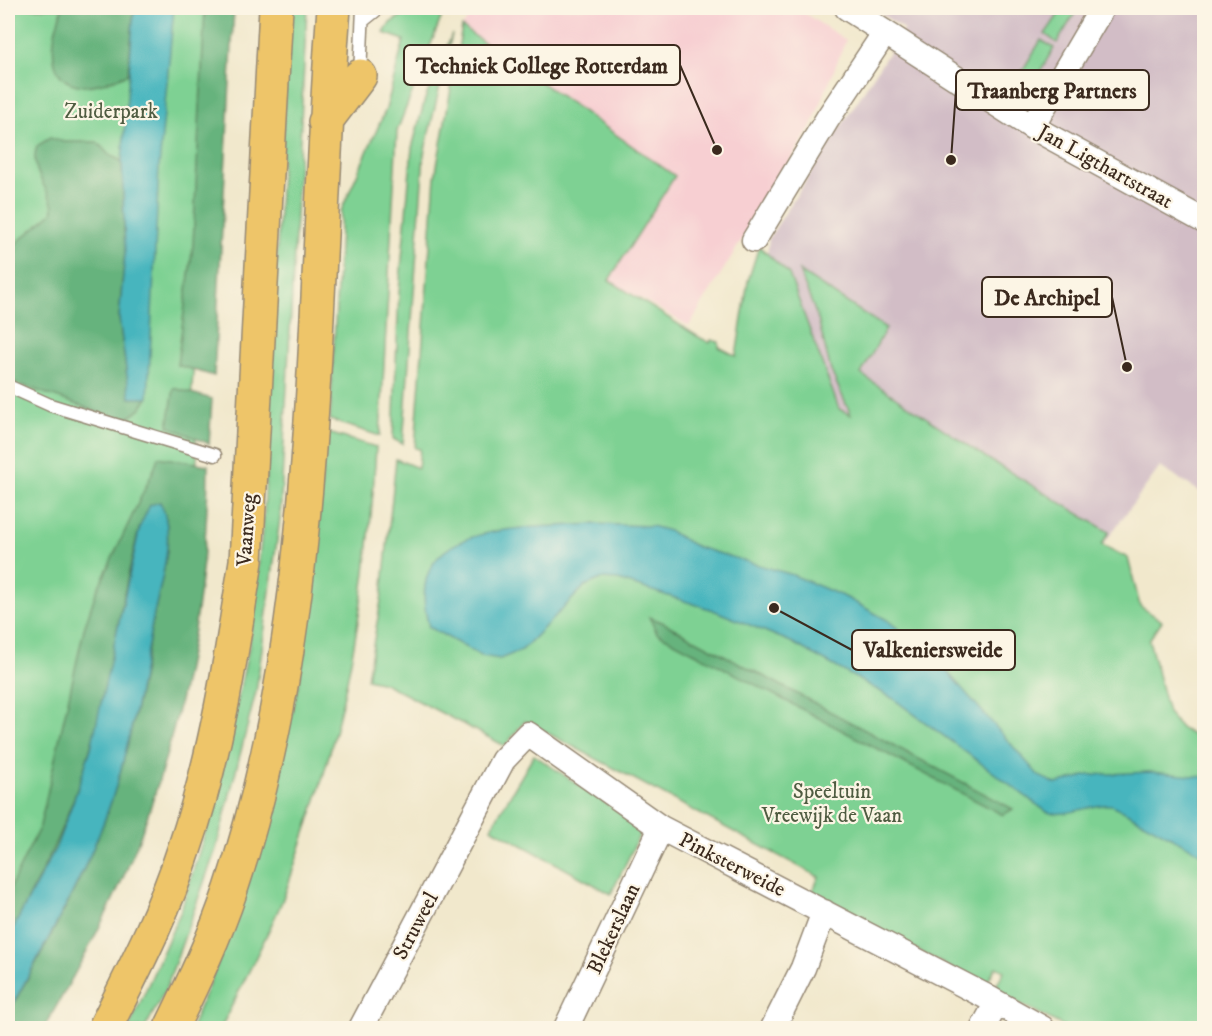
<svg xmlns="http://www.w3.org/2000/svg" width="1212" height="1036" font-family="'IM FELL DW Pica',serif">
  <rect width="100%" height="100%" fill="#fcf5e5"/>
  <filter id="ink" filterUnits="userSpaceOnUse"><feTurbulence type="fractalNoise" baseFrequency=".0167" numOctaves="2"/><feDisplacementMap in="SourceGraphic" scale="12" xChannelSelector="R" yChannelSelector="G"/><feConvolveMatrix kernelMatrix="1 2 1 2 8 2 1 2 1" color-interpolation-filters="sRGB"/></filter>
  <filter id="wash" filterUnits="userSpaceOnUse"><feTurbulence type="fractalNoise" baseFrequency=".008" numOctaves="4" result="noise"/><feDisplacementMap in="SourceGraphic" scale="24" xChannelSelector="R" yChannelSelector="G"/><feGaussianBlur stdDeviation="1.35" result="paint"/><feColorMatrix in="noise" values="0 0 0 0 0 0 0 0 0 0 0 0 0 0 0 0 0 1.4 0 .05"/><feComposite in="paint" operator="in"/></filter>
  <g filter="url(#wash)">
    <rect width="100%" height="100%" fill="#f1e8cc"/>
    <!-- built -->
    <path fill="#f7cfd2" d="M476 8H796L846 40 812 125 689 326 609 280 674 176 462 27Z"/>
    <!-- industrial -->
    <path fill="#d2bdc6" d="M872 8H1204V494L1160 467 1066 595 840 448 765 279 769 238 904 29Z"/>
    <!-- green -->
    <path fill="#7ed193" stroke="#5c7e58" stroke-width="1.5" d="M8 8H222L189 424 198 446 178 682 8 1001Z
      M289 8H307L280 518 256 692 216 849 165 991 145 1028H129L180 913 218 791 250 642 264 514Z
      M407 8H445L397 131 380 436 330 420 341 211 386 109 404 40 384 33 390 23 406 13Z
      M1063 8H1078L1057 43 1045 34Z
      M462 27 675 176 609 280 697 336 710 343 711 340 719 342V347L736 356 748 281 759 246 789 274 839 409 851 415 831 371 818 319 799 271 886 328 861 374 990 460 1109 532 1102 545 1128 558 1140 606 1162 621 1149 640 1168 713 1181 728 1204 742V1028H1067L994 990 1004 971 996 967 985 986 811 894 819 877 525 721 505 746 384 683 367 679 382 595 396 459 418 468 420 449 415 448 435 177Z
      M452 34 424 154 403 444 393 439 399 291 412 148 425 99Z
      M1041 40 1054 48 1029 90 1016 81Z
      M325 432 376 447C368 588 349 708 302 842 295 863 289 885 280 906 262 947 240 988 221 1028H191L240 908 274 791 299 683 318 527Z
      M534 755 643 828 611 894 491 828Z"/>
    <!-- forest -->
    <path fill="#66b37d" stroke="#506e4e" stroke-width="1.5" d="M62 8H134L128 74C90 91 48 96 54 39 55 28 60 18 62 8Z
      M205 8H234L214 376 177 365 193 245Z
      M50 138 64 142H97L109 155 122 161 125 253 119 318 130 398H148C141 410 134 417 120 420L8 380V250L52 213C58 196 27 175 37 146Z
      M174 388 212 399 209 444 168 426Z
      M158 457 208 465C208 587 182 723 140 837 115 903 79 967 44 1028H8V1014C46 944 88 873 113 796 132 737 143 675 154 614 161 580 177 534 160 502L140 526C120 600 111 676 90 750 70 819 41 875 8 938V892L40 826 84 629 95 595 155 467Z
      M649 617 662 622 1013 809 1003 815 657 633Z"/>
    <!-- water -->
    <path fill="#46b5be" stroke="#40706e" stroke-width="1.5" d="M134 8H174L159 167 148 398H130L119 318 125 253 122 161Z
      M160 502C177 534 161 580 154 614 142 675 132 737 113 796 88 873 45 943 8 1014V938L56 847 74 799 91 748 140 526 150 505Z
      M592 524 651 526 669 531 697 547 793 575 847 598 887 620 937 660 1039 776 1056 784 1089 775 1150 772 1204 777V855L1112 805C1090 803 1069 818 1047 812L892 698 791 642 713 610 618 580 601 579 585 586 522 650 500 659 481 656 429 627C398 518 523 530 592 524Z"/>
  </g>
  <g filter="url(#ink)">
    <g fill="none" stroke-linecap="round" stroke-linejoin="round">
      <!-- service casing -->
      <g stroke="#968975" stroke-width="15">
        <path id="service" d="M364 20 379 8
          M360 75 363 8
          M8 386 50 405 215 455"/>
      </g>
      <!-- minor casing -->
      <g stroke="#968975" stroke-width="27">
        <path id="minor" d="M847 8 1032 127 1204 221
          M1032 127 1102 8
          M754 240 828 118 884 34
          M361 1028 503 760 528 734 661 828 985 996 1042 1028
          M566 1028 661 828
          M773 1028 803 968 824 912
          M983 1028 996 1004"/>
      </g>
      <!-- trunk casing -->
      <g stroke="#968975" stroke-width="36">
        <path id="trunk" d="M325 122 360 76
          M105 1028C134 970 164 912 184 850 216 756 231 658 246 561L276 8
          M171 1028C193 983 215 937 231 889 324 610 311 298 334 8"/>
      </g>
      <!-- service -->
      <use href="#service" stroke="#fff" stroke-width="12"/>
      <!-- minor -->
      <use href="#minor" stroke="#fff" stroke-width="24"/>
      <!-- trunk -->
      <use href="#trunk" stroke="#eec569" stroke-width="33"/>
    </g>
  </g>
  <g text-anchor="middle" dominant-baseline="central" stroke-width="4.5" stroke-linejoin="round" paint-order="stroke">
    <!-- park labels -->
    <g font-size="21" fill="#4f5c41" stroke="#fcf5e5">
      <text x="111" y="112">Zuiderpark</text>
      <text x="832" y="792">Speeltuin<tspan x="832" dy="24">Vreewijk de Vaan</tspan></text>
    </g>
    <!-- street labels -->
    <g font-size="21" fill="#3b2a1e" stroke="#fcf5e5">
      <text transform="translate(1105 167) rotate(29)">Jan Ligthartstraat</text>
      <text transform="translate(247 530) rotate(-86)">Vaanweg</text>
      <text transform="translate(732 865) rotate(27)">Pinksterweide</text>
      <text transform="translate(416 926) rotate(-62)">Struweel</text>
      <text transform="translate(614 929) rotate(-65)">Blekerslaan</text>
    </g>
  </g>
  <!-- callouts -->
  <path fill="none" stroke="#3b2a1e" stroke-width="2" d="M717 150L680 65M951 160L956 90M1127 367L1112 297M774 608L852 650"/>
  <g fill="#3b2a1e" stroke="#fcf5e5" stroke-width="2">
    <circle cx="717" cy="150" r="6"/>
    <circle cx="951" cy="160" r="6"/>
    <circle cx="1127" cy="367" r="6"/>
    <circle cx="774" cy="608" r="6"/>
  </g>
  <g fill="#fcf5e5" stroke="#3b2a1e" stroke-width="2">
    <rect x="404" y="45" width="276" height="40" rx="6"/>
    <rect x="956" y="70" width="193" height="40" rx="6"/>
    <rect x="982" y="277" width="130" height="40" rx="6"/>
    <rect x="852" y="630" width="163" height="40" rx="6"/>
  </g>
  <g font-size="22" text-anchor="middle" font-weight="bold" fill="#3b2a1e">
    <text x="542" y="73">Techniek College Rotterdam</text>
    <text x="1052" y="98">Traanberg Partners</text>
    <text x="1047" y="305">De Archipel</text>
    <text x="933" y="657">Valkeniersweide</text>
  </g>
  <!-- margin -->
  <rect width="1212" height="1036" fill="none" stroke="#fcf5e5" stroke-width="30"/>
</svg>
